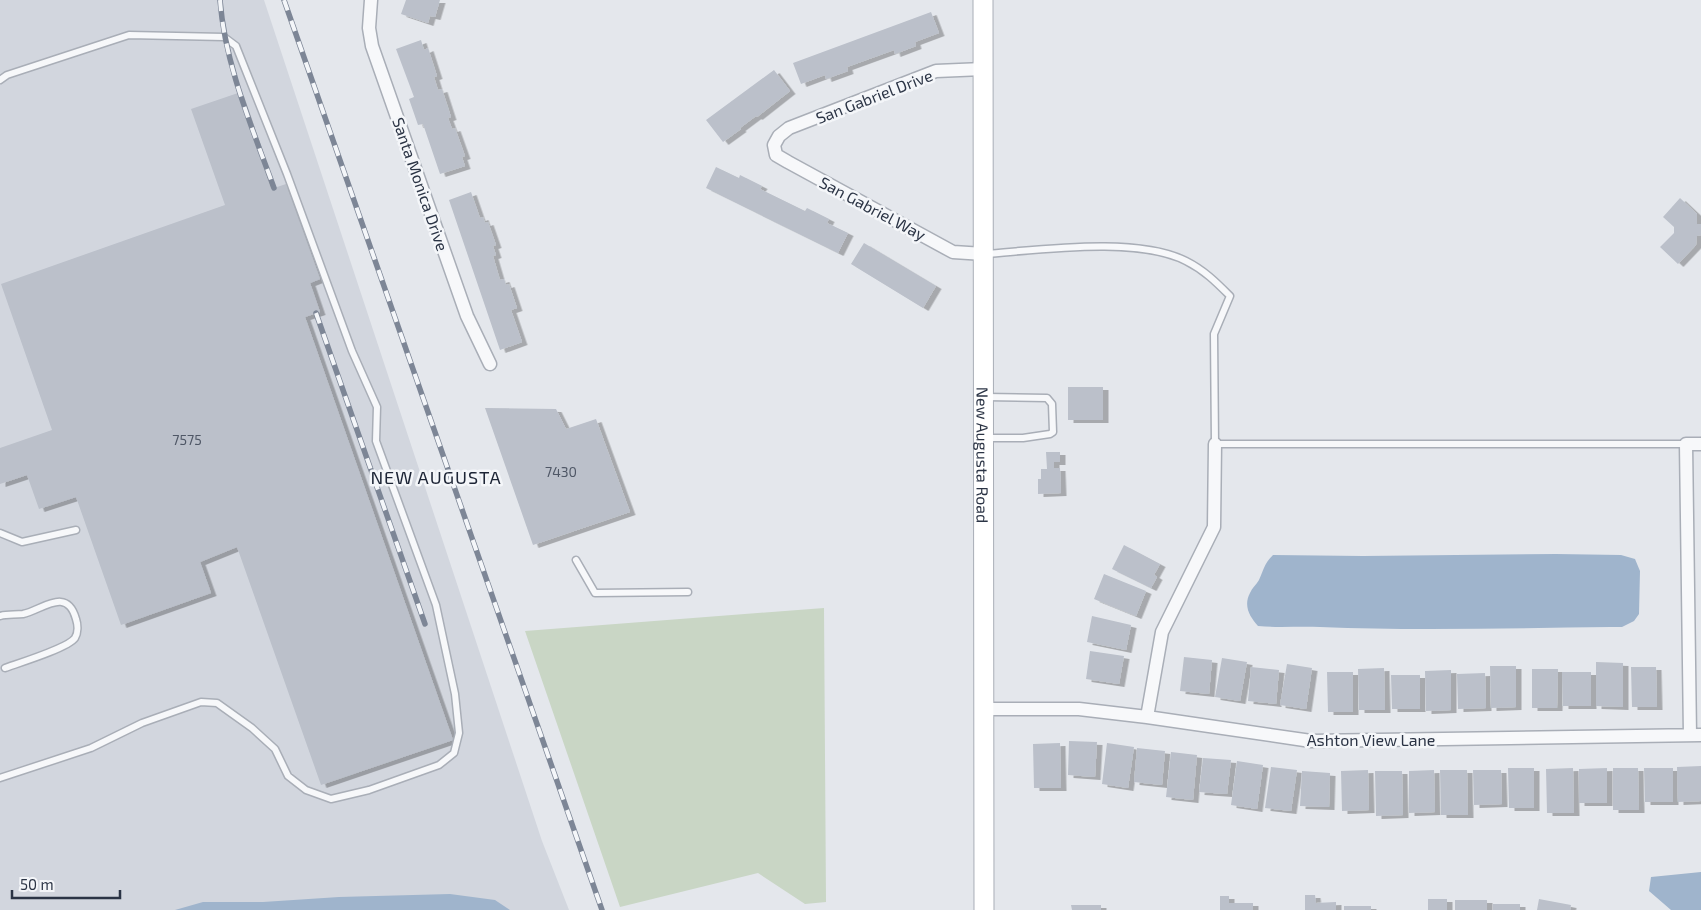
<svg xmlns="http://www.w3.org/2000/svg" width="1701" height="910" font-family="'Exo 2',sans-serif">
  <defs>
    <filter id="shadow"><feDropShadow dx="5.5" dy="3" stdDeviation="0" flood-color="#0004"/></filter>
  </defs>
  <rect width="100%" height="100%" fill="#e4e7ec"/>
  <!-- built -->
  <path fill="#d2d6de" d="M0 0H264L542 841 569 910H0Z"/>
  <!-- green -->
  <path fill="#c9d6c5" d="M824 608 826 902 805 904 758 873 620 907 525 631Z"/>
  <!-- water -->
  <path fill="#9fb4cc" d="M1556 554 1621 555 1635 559 1640 571 1639 614 1634 621 1622 627H1610C1514 628 1416 631 1320 627 1299 626 1279 628 1258 626 1250 617 1243 606 1250 593 1252 588 1256 585 1259 580 1264 569 1264 564 1273 555L1363 556Z
    M1701 872V910H1671L1649 891 1651 877Z
    M450 894 495 900 510 910H175L203 902H263L339 897Z"/>
  <!-- building -->
  <path fill="#bbc0ca" filter="url(#shadow)" d="M406 0H440L435 17 430 16 428 23 401 14Z
    M931 12 939 33 915 42 916 46 895 54 894 50 847 67 848 71 826 79 825 75 801 84 793 63Z
    M421 40 424 50 428 48 437 76 434 77 438 90 442 89 451 117 448 118 452 129 455 128 465 156 462 157 465 166 440 174 423 124 418 125 409 99 414 97 396 49Z
    M774 70 790 91 757 117 756 116 740 128 741 129 723 142 706 120Z
    M238 93 271 189 286 184 320 279 310 283 320 312 305 317 453 740 321 785 237 547 200 562 211 593 121 625 76 497 39 509 27 475 0 484V448L52 430 1 284 225 205 191 109Z
    M716 167 739 178 740 175 762 186 760 189 805 211 807 208 829 219 827 223 848 233 838 253 706 188Z
    M471 192 480 218 483 217 485 223 488 222 496 245 493 246 496 255 493 256 500 280 504 279 506 285 509 284 517 308 511 310 522 342 500 350 449 200Z
    M1680 198 1697 214V224H1701V235L1697 236 1696 245 1678 264 1660 247 1674 233V227L1663 217Z
    M864 243 936 286 923 308 851 264Z
    M1068 387H1103V420H1068Z
    M485 408 556 409 566 429 596 419 630 512 533 545Z
    M1046 452H1060V462H1054V468H1060L1061 493 1038 494V479H1041V469H1047Z
    M1124 545 1160 564 1154 575 1157 577 1151 588 1112 569Z
    M1104 574 1146 591 1136 616 1094 599Z
    M1092 616 1131 625 1126 650 1087 642Z
    M1090 651 1124 656 1119 684 1086 679Z
    M1184 657 1212 660 1209 694 1180 691Z
    M1222 658 1247 662 1240 701 1215 697Z
    M1596 662 1623 663V707L1596 706Z
    M1287 664 1312 668 1306 709 1280 705Z
    M1490 666H1516V707L1491 708Z
    M1251 667 1279 670 1276 704 1248 701Z
    M1631 667H1656L1657 707H1632Z
    M1384 668 1385 710H1359L1358 669Z
    M1532 669H1558L1557 708H1532Z
    M1451 670V710L1426 711 1425 671Z
    M1327 672H1353V712H1328Z
    M1562 672H1591V706H1563Z
    M1485 673 1486 708 1458 709 1457 674Z
    M1391 675H1420V709H1392Z
    M1069 741 1097 742 1095 777 1068 775Z
    M1060 743 1061 788H1034L1033 744Z
    M1107 743 1134 747 1128 788 1102 784Z
    M1137 748 1165 751 1162 785 1134 782Z
    M1171 752 1197 755 1193 800 1166 797Z
    M1203 758 1231 760 1227 794 1199 792Z
    M1237 761 1263 765 1257 809 1231 805Z
    M1701 766V801L1678 802 1677 767Z
    M1271 767 1297 770 1291 811 1265 808Z
    M1508 768H1534V808H1509Z
    M1573 768 1574 813H1547L1546 769Z
    M1607 768V803H1579V769Z
    M1613 768H1638L1639 810H1613Z
    M1644 768H1673V802H1645Z
    M1368 770 1369 810 1342 811 1341 771Z
    M1434 770 1435 812 1409 813V771Z
    M1440 770H1467L1468 815H1441Z
    M1473 770H1501L1502 804 1474 805Z
    M1302 771 1330 773 1329 807 1300 806Z
    M1375 771H1402L1403 815 1376 816Z
    M1305 895H1315L1316 903 1336 902V910H1305Z
    M1220 896H1229V903H1253V910H1220Z
    M1428 899H1447V910H1428Z
    M1539 899 1571 905 1570 910H1537Z
    M1455 900H1487V910H1455Z
    M1493 904H1520V910H1493Z
    M1071 905H1101V910H1072Z
    M1344 906H1371V910H1344Z"/>
  <g fill="none" stroke-linecap="round" stroke-linejoin="round">
    <!-- lane casing -->
    <g stroke="#a9aeb7" stroke-width="9">
      <path id="lane" d="M0 80 7 75 129 35 224 37 236 46 287 174 352 351 377 407 376 441 436 605 455 694 459 733 454 753 439 765 369 790 331 799 306 790 288 776 275 749 252 728 217 703 201 702 142 723 91 748 0 778
        M985 254C1040 250 1137 236 1186 261 1204 270 1216 282 1230 296L1214 334 1215 444H1686
        M984 438H1023L1050 434 1053 432 1052 404 1047 398 985 397
        M0 533 22 542 76 530
        M576 560 595 593 688 592
        M0 616C7 614 15 615 23 614 42 610 67 586 76 619 78 625 78 633 75 638 68 648 19 663 5 668"/>
    </g>
    <!-- street casing -->
    <g stroke="#a9aeb7" stroke-width="15">
      <path id="street" d="M371 0 369 28 372 46 467 316 490 364
        M983 69 936 71 789 128 779 136 774 145 776 155 788 162 953 252 984 254
        M984 709H1079L1147 717 1311 741 1701 735
        M1147 717 1162 632 1214 527 1215 444
        M1690 735 1686 444H1701"/>
    </g>
    <!-- secondary casing -->
    <g stroke="#a9aeb7" stroke-width="21">
      <g id="secondary">
        <path id="s1" d="M983 0 984 910"/>
      </g>
    </g>
    <!-- lane -->
    <use href="#lane" stroke="#f7f8fa" stroke-width="6"/>
    <!-- street -->
    <use href="#street" stroke="#f7f8fa" stroke-width="12"/>
    <!-- secondary -->
    <use href="#secondary" stroke="#fff" stroke-width="19"/>
    <!-- rail casing -->
    <g stroke="#7d8696" stroke-width="5.5">
      <path id="rail" d="M220 0C225 65 252 127 274 188
        M284 0 602 910
        M316 313 425 624"/>
    </g>
    <!-- rail -->
    <use href="#rail" stroke="#f4f6f9" stroke-width="4" stroke-dasharray="11" stroke-linecap="butt"/>
  </g>
  <g text-anchor="middle" dominant-baseline="central" stroke-width="5" stroke-linejoin="round" paint-order="stroke">
    <!-- number labels -->
    <g font-size="14" fill="#4f5766">
      <text x="187" y="439">7575</text>
      <text x="561" y="471">7430</text>
    </g>
    <!-- street labels -->
    <g font-size="16" fill="#2b3445" stroke="#f4f6f9">
      <text transform="translate(874 96) rotate(-21)">San Gabriel Drive</text>
      <text transform="translate(421 184) rotate(71)">Santa Monica Drive</text>
      <text transform="translate(873 208) rotate(28)">San Gabriel Way</text>
      <text stroke="none"><textPath href="#s1" startOffset="455">New Augusta Road</textPath></text>
      <text x="1371" y="739">Ashton View Lane</text>
    </g>
    <!-- neighbourhood labels -->
    <g font-size="18" letter-spacing="1" fill="#1d2536" stroke="#f4f6f9">
      <text x="436" y="477">NEW AUGUSTA</text>
    </g>
  </g>
  <!-- scale -->
  <path d="M12 890v8h108v-8" fill="none" stroke="#2b3445" stroke-width="2.5"/>
  <text x="20" y="890" font-size="15" fill="#2b3445" stroke="#f4f6f9" stroke-width="4" paint-order="stroke">50 m</text>
</svg>
